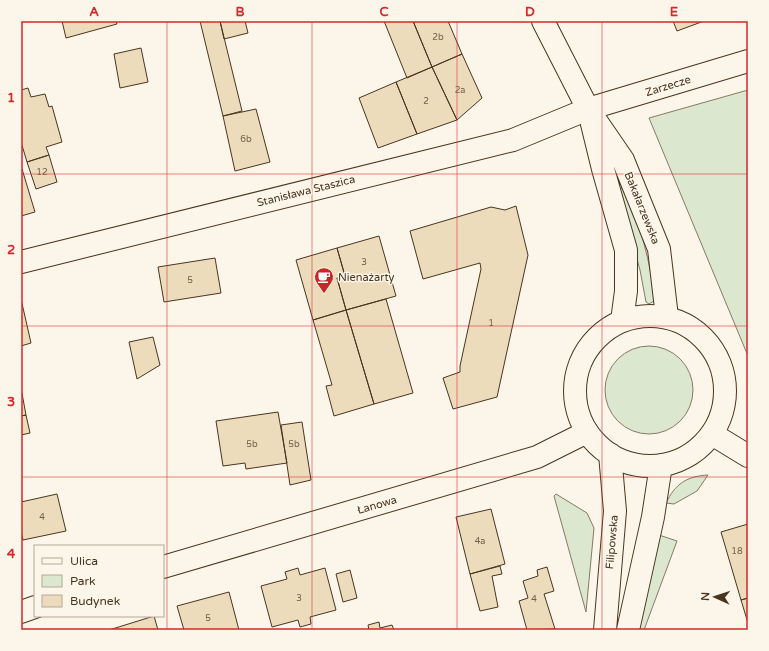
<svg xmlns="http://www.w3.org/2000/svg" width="769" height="651" font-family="'Varela Round',sans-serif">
  <rect width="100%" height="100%" fill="#fbf6e9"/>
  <!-- green -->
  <path fill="#dce7d0" stroke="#887966" d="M748 90V356L649 118Z
    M627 187C638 224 652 262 654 301L649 304 646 302 640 270 618 189Z
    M605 390a44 44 0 1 1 88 0a44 44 0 1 1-88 0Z
    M708 475 697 491 674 504 666 503C675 484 687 476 708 475Z
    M556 494 587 513 594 528 586 612 554 496Z
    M659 535 677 541 644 630H639Z"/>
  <!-- building -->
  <path fill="#ecdcbc" stroke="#4a3520" d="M62 21H116L117 24 66 38Z
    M200 21H220L242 111 223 116Z
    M220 21H245L248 33 224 39Z
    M384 21H413L432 67 407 78Z
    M413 21H448L462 54 432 67Z
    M673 21H704L677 31Z
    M141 48 148 82 120 88 114 54Z
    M462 54 482 98 457 120 432 67Z
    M432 67 457 120 417 134 396 82Z
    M396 82 417 134 378 148 359 98Z
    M28 88 31 97 45 94 49 107 52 106 62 142 46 147 49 155 27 162 21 142V90Z
    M256 109 270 162 235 171 223 116Z
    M49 155 57 182 36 189 27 162Z
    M22 169 35 212 21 216V170Z
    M516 206 528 255 497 397 453 409 443 378 460 372V366L481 269 480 263 423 279 410 231 491 207 505 210Z
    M379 236 396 296 346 310 337 278 345 276 337 248Z
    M337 248 345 276 337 278 346 310 313 320 296 260Z
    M215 258 221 293 164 302 158 267Z
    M21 299 31 343 21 346Z
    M386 299 413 393 374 404 346 310Z
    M346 310 374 404 334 416 326 386 332 385 313 320Z
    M153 337 160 365 137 379 129 342Z
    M21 388 26 415 21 416Z
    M278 412 287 463 246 469 245 463 223 466 216 421Z
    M26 415 30 433 21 435V416Z
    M302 422 311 480 290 485 281 425Z
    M57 494 66 531 23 540 21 531V502Z
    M491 509 505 564 470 574 456 517Z
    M748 524V598L741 600 721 532Z
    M500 566 502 574 492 576 498 607 480 611 470 574Z
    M547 567 554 591 544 594 555 629 527 630 519 601 528 598 523 581 538 576 537 570Z
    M298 568 300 575 325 568 336 610 310 617 311 624 300 627 298 620 272 627 261 586 287 579 285 572Z
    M350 570 357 598 343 602 336 574Z
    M229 592 239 630H184L177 606Z
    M748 598V623L741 600Z
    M154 616 158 630H109Z
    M379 622 380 628 392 625 394 630H369L368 625Z"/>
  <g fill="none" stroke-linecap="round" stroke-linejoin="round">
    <!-- minor casing -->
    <g stroke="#4a3520" stroke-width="24">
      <path id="minor" d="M21 262 513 140 588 109
        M163 567 537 457 587 432
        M21 612 35 607"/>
    </g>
    <!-- tertiary casing -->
    <g stroke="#4a3520" stroke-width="24">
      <path id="tertiary" d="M543 21 588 109 623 160 659 249 667 317
        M588 109 748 61
        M592 124 603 169 626 250V291L622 321
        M575 391a75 75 0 1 1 150 0a75 75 0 1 1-150 0Z
        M712 434 748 456
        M605 630 615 511 610 454
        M628 630 653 517 661 465"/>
    </g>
    <!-- minor -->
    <use href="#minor" stroke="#fbf6e9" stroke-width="22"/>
    <!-- tertiary -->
    <use href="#tertiary" stroke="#fbf6e9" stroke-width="22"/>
  </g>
  <!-- grid -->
  <path fill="none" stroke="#d62828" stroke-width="1" stroke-opacity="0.55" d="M167 21V630M312 21V630M457 21V630M602 21V630M21 174H748M21 326H748M21 477H748"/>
  <!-- icons -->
  <defs>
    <g id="cafe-pin" transform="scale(1)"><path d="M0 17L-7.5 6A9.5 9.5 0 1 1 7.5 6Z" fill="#c62828" stroke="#fbf6e9"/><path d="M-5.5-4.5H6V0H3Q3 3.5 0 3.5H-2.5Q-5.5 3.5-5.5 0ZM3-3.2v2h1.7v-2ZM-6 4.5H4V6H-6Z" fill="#fff"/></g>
  </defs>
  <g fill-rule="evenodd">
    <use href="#cafe-pin" x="324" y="277"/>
  </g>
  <g text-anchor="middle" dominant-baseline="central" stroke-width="3" stroke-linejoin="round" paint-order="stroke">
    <!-- number labels -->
    <g font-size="9" fill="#725f47">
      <text x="438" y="37">2b</text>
      <text x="460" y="90">2a</text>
      <text x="426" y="101">2</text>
      <text x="246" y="139">6b</text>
      <text x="42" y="172">12</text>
      <text x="364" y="262">3</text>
      <text x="190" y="280">5</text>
      <text x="491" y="323">1</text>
      <text x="252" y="444">5b</text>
      <text x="294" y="444">5b</text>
      <text x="42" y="517">4</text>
      <text x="480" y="541">4a</text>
      <text x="737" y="551">18</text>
      <text x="299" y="598">3</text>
      <text x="534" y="599">4</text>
      <text x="208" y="618">5</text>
    </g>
    <!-- street labels -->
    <g font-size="11" fill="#4a3520" stroke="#fbf6e9">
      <text transform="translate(668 86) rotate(-17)">Zarzecze</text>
      <text transform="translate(306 191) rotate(-14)">Stanisława Staszica</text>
      <text transform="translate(642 208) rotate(68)">Bakałarzewska</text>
      <text transform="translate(377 505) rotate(-16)">Łanowa</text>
      <text transform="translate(612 542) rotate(-85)">Filipowska</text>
    </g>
    <!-- poi labels -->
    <g font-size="11" fill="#4a3520" stroke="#fbf6e9" text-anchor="start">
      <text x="338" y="277">Nienażarty</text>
    </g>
  </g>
  <!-- border -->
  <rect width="769" height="651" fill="none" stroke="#fbf6e9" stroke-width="44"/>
  <!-- legend -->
  <rect x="34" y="545" width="130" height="72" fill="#fbf6e9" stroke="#b4a999"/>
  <rect x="42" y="558" width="20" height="6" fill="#fbf6e9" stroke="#b4a999"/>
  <text x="70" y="565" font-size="12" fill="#4a3520">Ulica</text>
  <rect x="42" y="575" width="20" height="12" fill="#dce7d0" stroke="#b4a999"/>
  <text x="70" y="585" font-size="12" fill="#4a3520">Park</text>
  <rect x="42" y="595" width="20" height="12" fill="#ecdcbc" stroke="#b4a999"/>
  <text x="70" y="605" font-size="12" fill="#4a3520">Budynek</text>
  <!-- north arrow -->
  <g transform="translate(715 597) rotate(273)" stroke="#fbf6e9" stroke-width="3" paint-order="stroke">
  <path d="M0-3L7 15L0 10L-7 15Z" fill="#4a3520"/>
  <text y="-6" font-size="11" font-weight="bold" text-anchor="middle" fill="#4a3520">N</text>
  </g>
  <rect x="22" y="22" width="725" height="607" fill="none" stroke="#d62828" stroke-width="1.5"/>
  <g font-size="13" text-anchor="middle" font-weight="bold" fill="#d62828">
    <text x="94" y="16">A</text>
    <text x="240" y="16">B</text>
    <text x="384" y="16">C</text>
    <text x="530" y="16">D</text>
    <text x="674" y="16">E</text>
    <text x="11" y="102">1</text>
    <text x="11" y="254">2</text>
    <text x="11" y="406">3</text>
    <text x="11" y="558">4</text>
  </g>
</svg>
